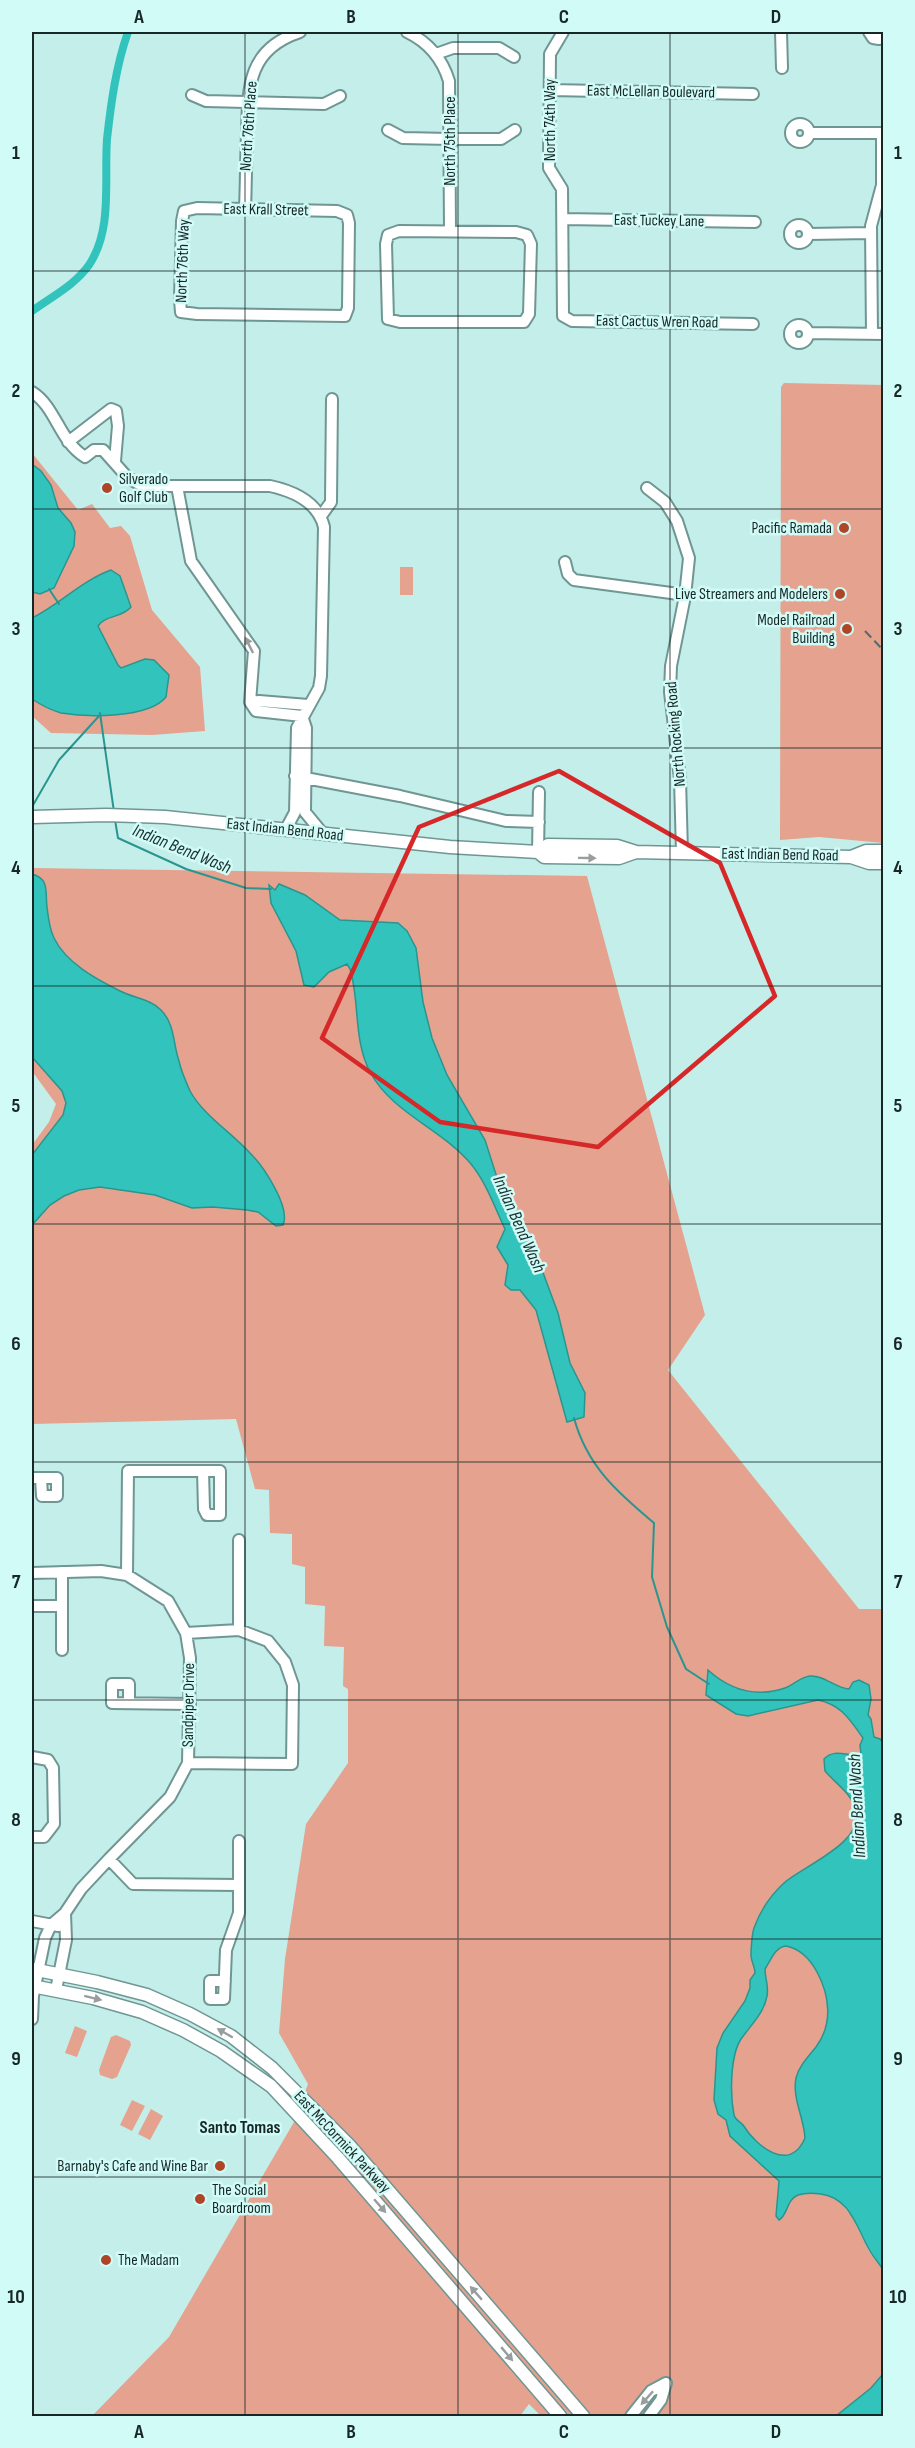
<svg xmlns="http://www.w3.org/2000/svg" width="915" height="2448" font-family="'Sofia Sans Condensed',sans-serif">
  <rect width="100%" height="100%" fill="#c4eeea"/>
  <!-- green -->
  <path fill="#e4a28f" d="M784 383 883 385V843L819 837 780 840 781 387Z
    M32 453 78 510 92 504 110 528 121 526 130 536 152 610 200 667 205 731 152 735 51 733 32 716Z
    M400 567H413V595H400Z
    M32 868 587 876 705 1315 668 1370 859 1609H883V1871L837 2199 851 2215 869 2251 883 2270V2374L871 2388 836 2416H541L529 2404 520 2416H92L169 2337 294 2122 308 2084 279 2033 285 1959 306 1824 348 1763V1689L343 1686 344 1647 324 1646 325 1606 305 1604V1567L292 1564V1534L270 1533 269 1490 255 1489 236 1419 32 1424V1145L49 1122 56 1104 32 1071Z
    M75 2026 87 2031 77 2057 65 2053Z
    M116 2035 130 2041 131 2045 117 2077 112 2079 100 2075 99 2070 111 2037Z
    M132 2100 145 2106 132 2131 120 2125Z
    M151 2109 163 2116 150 2140 138 2134Z"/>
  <!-- water -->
  <path fill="#32c4bc" stroke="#2a958f" stroke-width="1.5" fill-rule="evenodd" d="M32 464 41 471 51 485 58 508 71 523 75 532 74 546 54 588 40 594 32 592Z
    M111 570 120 576 131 607C122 618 105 615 98 626L118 665 121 668 145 659 154 660 169 675 166 697C148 719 86 717 61 713 51 710 41 705 32 699V618C60 604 81 581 111 570Z
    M32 874C50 879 45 892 47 907 48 916 50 930 54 938 66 963 96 979 120 991 134 998 150 999 161 1010 175 1024 173 1044 179 1061 181 1071 186 1082 190 1091 203 1115 232 1133 250 1153 263 1166 291 1207 283 1225L276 1226 258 1212 247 1210 213 1207 192 1208 155 1195 100 1187 79 1190 64 1196 50 1205 32 1225V1155L63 1115 66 1103 62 1091 32 1057Z
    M279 884 305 895 340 920 398 923 407 931 416 948 423 1002 432 1038 447 1075 485 1140 500 1187 529 1235 558 1313 570 1363 585 1393 584 1417 567 1422 536 1310 520 1290H511L505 1285 508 1265 497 1247 505 1229C495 1208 486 1182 471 1164 442 1129 392 1113 370 1072 353 1039 360 1002 350 969L347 964 329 972 314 987 304 985 296 951 271 903 269 885 275 890Z
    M708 1670C730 1690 755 1698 785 1688 794 1685 800 1677 810 1676 824 1675 835 1688 849 1689L853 1682 859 1680 869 1685 871 1699 868 1715 871 1719 874 1737 880 1739 884 1744 883 2270C880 2264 874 2258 870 2251 857 2229 851 2198 821 2194 814 2193 804 2193 798 2195 786 2200 788 2215 779 2220L776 2216 779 2181 730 2136 726 2120 718 2114 714 2100 717 2048 723 2033 745 2001 750 1988V1980L755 1973C755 1967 751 1961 751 1955 751 1949 752 1934 754 1928 760 1911 770 1896 784 1883 803 1866 866 1842 856 1809 851 1793 836 1784 825 1771L824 1759C836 1747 848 1758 861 1754L860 1745 863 1738C850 1720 842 1705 818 1700L748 1716 736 1714 706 1695ZM786 1946C801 1949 810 1959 817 1972 830 1996 833 2024 816 2047 808 2057 799 2066 796 2078 792 2098 804 2118 805 2138 790 2174 756 2146 743 2125 741 2122 735 2120 734 2115 730 2095 730 2056 741 2039 751 2025 764 2013 767 1996 769 1986 765 1979 765 1969 771 1960 775 1947 786 1946Z
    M883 2374V2416H836L871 2388Z"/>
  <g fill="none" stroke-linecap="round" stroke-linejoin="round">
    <!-- stream -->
    <path stroke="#2a958f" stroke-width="2" d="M49 589 59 604
      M100 713 114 812
      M32 807 59 760 99 716
      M115 820 118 838 186 869 246 888 271 889
      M574 1418C587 1466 617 1492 654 1523L652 1577 667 1627 686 1669 709 1684"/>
    <!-- canal -->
    <path stroke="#32c4bc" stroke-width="8" d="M32 311C51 297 75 285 89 265 113 229 104 181 107 139 111 103 116 66 128 32"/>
    <!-- minor casing -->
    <g stroke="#6f9693" stroke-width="14">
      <path id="minor" d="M407 32C428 42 442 58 449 81L450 231
        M563 32 550 54 549 168 562 189 563 316 572 321 753 324
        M781 32 782 68
        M869 32 873 38 879 39 884 37
        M436 54 453 48H499L514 57
        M550 90 753 94
        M192 95 206 101 324 104 340 96
        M791 133a9 9 0 1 1 18 0a9 9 0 1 1-18 0Z
        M388 130 403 138 450 139H501L515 130
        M809 133H884
        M197 208 337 211 347 215 349 223 348 308 345 316 197 314 181 312 180 300 182 221 184 211Z
        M245 209C246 184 246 159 247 134 248 86 248 49 300 32
        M563 219 755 222
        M790 234a9 9 0 1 1 18 0a9 9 0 1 1-18 0Z
        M399 231 516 232 527 235 531 244 529 314 524 322H400L388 319 386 244 388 235Z
        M808 234 870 233
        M790 334a9 9 0 1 1 18 0a9 9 0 1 1-18 0Z
        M808 333 884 334
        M872 334 871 226 882 185V133
        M32 392C56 407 59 441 85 457L94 450H103L128 478 143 486H270C293 491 318 502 324 527L321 676 319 688 297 728 295 812 286 829
        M68 442 111 409 116 411 118 426 115 461
        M177 486 191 561 254 651 250 702
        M647 488 665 502 677 521 689 558 685 596 671 666 670 692 680 779 682 853
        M321 516 331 502 332 399
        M565 562 568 574 574 580 686 595
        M302 716 306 728 305 812 323 834
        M302 716 256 711 250 702 259 701 308 705
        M295 776 400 796 506 821 539 822
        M538 852 539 792
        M32 1478H57V1496H42L41 1478
        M239 1540V1630
        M62 1572V1650
        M32 1573 101 1571 127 1575 168 1601 186 1633 190 1658 188 1763 170 1797 109 1859 81 1889 65 1913 51 1925 45 1938 33 1996 32 2019
        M127 1575 128 1471H220V1515H207L204 1509 203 1471
        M32 1606H62
        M186 1633 239 1630 268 1641 285 1662 293 1685 292 1764 188 1763
        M129 1703V1684H112V1703L190 1704
        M32 1757 48 1760 53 1768 54 1824 44 1837H32
        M109 1859 133 1884 239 1885
        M32 1921 58 1926
        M225 1981H210V1999H224L226 1950 239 1913V1841
        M56 1990 66 1940 65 1913
        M631 2416 651 2391 666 2383
        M649 2416 661 2400 666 2383"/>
    </g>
    <!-- major casing -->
    <g stroke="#6f9693" stroke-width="15">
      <path id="major" d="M32 817 106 815 165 817 450 847 538 852 548 845 617 846 636 852 851 857 869 863H884
        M538 852 544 857 619 858 636 852
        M851 857 866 851H884
        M32 1969 97 1982 147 1995 190 2014 231 2036 272 2068 349 2145 583 2416
        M32 1986 93 1998 142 2012 183 2030 221 2051 271 2086 338 2158 560 2416"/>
    </g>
    <!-- minor -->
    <use href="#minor" stroke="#fff" stroke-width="10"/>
    <!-- major -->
    <use href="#major" stroke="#fff" stroke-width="12"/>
    <!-- rail -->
    <path stroke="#536c6a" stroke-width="2" stroke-dasharray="9 4.5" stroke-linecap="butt" d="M865 631 884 651"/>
  </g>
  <!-- one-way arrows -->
  <defs><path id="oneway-solid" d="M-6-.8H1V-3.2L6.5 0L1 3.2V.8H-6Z" transform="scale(1.5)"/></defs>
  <g fill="#979e9d">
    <use href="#oneway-solid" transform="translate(249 645) rotate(-117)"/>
    <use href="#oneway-solid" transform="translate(587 858) rotate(1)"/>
    <use href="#oneway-solid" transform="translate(93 1998) rotate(14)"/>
    <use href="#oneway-solid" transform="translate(225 2033) rotate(-150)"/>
    <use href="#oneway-solid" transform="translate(380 2206) rotate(49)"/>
    <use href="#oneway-solid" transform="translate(476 2293) rotate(-131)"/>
    <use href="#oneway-solid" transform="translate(507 2354) rotate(50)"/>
    <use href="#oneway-solid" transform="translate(647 2398) rotate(132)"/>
  </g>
  <!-- marked area -->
  <path fill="none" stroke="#d62828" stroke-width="4.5" stroke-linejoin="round" d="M559 771 720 863 775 996 598 1147 440 1122 322 1038 419 827Z"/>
  <!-- grid -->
  <path fill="none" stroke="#172726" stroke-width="1.5" stroke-opacity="0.55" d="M245 32V2416M458 32V2416M670 32V2416M32 271H884M32 509H884M32 748H884M32 986H884M32 1224H884M32 1462H884M32 1700H884M32 1939H884M32 2177H884"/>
  <!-- markers -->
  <g fill="#ae4527" stroke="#d1fbf7" stroke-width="2">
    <circle cx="107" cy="488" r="6"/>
    <circle cx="844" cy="528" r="6"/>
    <circle cx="840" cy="594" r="6"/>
    <circle cx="847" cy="629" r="6"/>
    <circle cx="220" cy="2166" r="6"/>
    <circle cx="200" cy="2199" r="6"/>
    <circle cx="106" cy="2260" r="6"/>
  </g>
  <g text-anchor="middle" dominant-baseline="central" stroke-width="5" stroke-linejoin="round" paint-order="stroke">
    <!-- street labels -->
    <g font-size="16" fill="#172726" stroke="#d1fbf7">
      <text transform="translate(651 92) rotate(1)">East McLellan Boulevard</text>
      <text transform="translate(550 120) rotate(-90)">North 74th Way</text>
      <text transform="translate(249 126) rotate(-86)">North 76th Place</text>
      <text transform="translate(450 141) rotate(-90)">North 75th Place</text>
      <text transform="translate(266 210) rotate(1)">East Krall Street</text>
      <text transform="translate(659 221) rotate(1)">East Tuckey Lane</text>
      <text transform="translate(183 261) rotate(-88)">North 76th Way</text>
      <text transform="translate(657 322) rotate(1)">East Cactus Wren Road</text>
      <text transform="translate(676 734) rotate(-95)">North Rocking Road</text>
      <text transform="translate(285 830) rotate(6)">East Indian Bend Road</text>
      <text transform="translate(780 855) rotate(1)">East Indian Bend Road</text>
      <text transform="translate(189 1705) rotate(-89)">Sandpiper Drive</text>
      <text transform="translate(342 2142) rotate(47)">East McCormick Parkway</text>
    </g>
    <!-- poi labels -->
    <g font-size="16" fill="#172726" stroke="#d1fbf7" text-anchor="end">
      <text x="119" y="479" text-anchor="start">Silverado<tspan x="119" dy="18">Golf Club</tspan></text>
      <text x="832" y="528">Pacific Ramada</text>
      <text x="828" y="594">Live Streamers and Modelers</text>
      <text x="835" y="620">Model Railroad<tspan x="835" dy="18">Building</tspan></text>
      <text x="208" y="2166">Barnaby's Cafe and Wine Bar</text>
      <text x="212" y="2190" text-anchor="start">The Social<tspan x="212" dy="18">Boardroom</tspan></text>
      <text x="118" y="2260" text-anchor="start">The Madam</text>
    </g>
    <!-- water labels -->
    <g font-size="18" font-style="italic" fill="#19302f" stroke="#d1fbf7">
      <text transform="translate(182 849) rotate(22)">Indian Bend Wash</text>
      <text transform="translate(519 1224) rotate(66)">Indian Bend Wash</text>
      <text transform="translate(857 1806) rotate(-93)">Indian Bend Wash</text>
    </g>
    <!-- neighbourhood labels -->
    <g font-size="18" font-weight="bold" fill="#172726" stroke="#d1fbf7">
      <text x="240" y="2127">Santo Tomas</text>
    </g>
  </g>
  <!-- border -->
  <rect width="915" height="2448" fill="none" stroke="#d1fbf7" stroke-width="66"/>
  <rect x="33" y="33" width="849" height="2382" fill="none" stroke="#172726" stroke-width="2"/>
  <g font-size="20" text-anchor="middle" font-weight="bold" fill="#172726">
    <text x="139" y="23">A</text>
    <text x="351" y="23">B</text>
    <text x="564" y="23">C</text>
    <text x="776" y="23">D</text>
    <text x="16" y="159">1</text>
    <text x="898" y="159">1</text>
    <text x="16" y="397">2</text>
    <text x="898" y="397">2</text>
    <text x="16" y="635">3</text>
    <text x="898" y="635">3</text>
    <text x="16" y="874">4</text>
    <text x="898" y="874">4</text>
    <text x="16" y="1112">5</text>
    <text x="898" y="1112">5</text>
    <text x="16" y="1350">6</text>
    <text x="898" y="1350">6</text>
    <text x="16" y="1588">7</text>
    <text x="898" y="1588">7</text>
    <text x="16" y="1826">8</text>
    <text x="898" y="1826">8</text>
    <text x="16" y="2065">9</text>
    <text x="898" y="2065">9</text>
    <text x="16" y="2303">10</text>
    <text x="898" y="2303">10</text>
    <text x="139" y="2438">A</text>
    <text x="351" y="2438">B</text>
    <text x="564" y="2438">C</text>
    <text x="776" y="2438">D</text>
  </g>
</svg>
